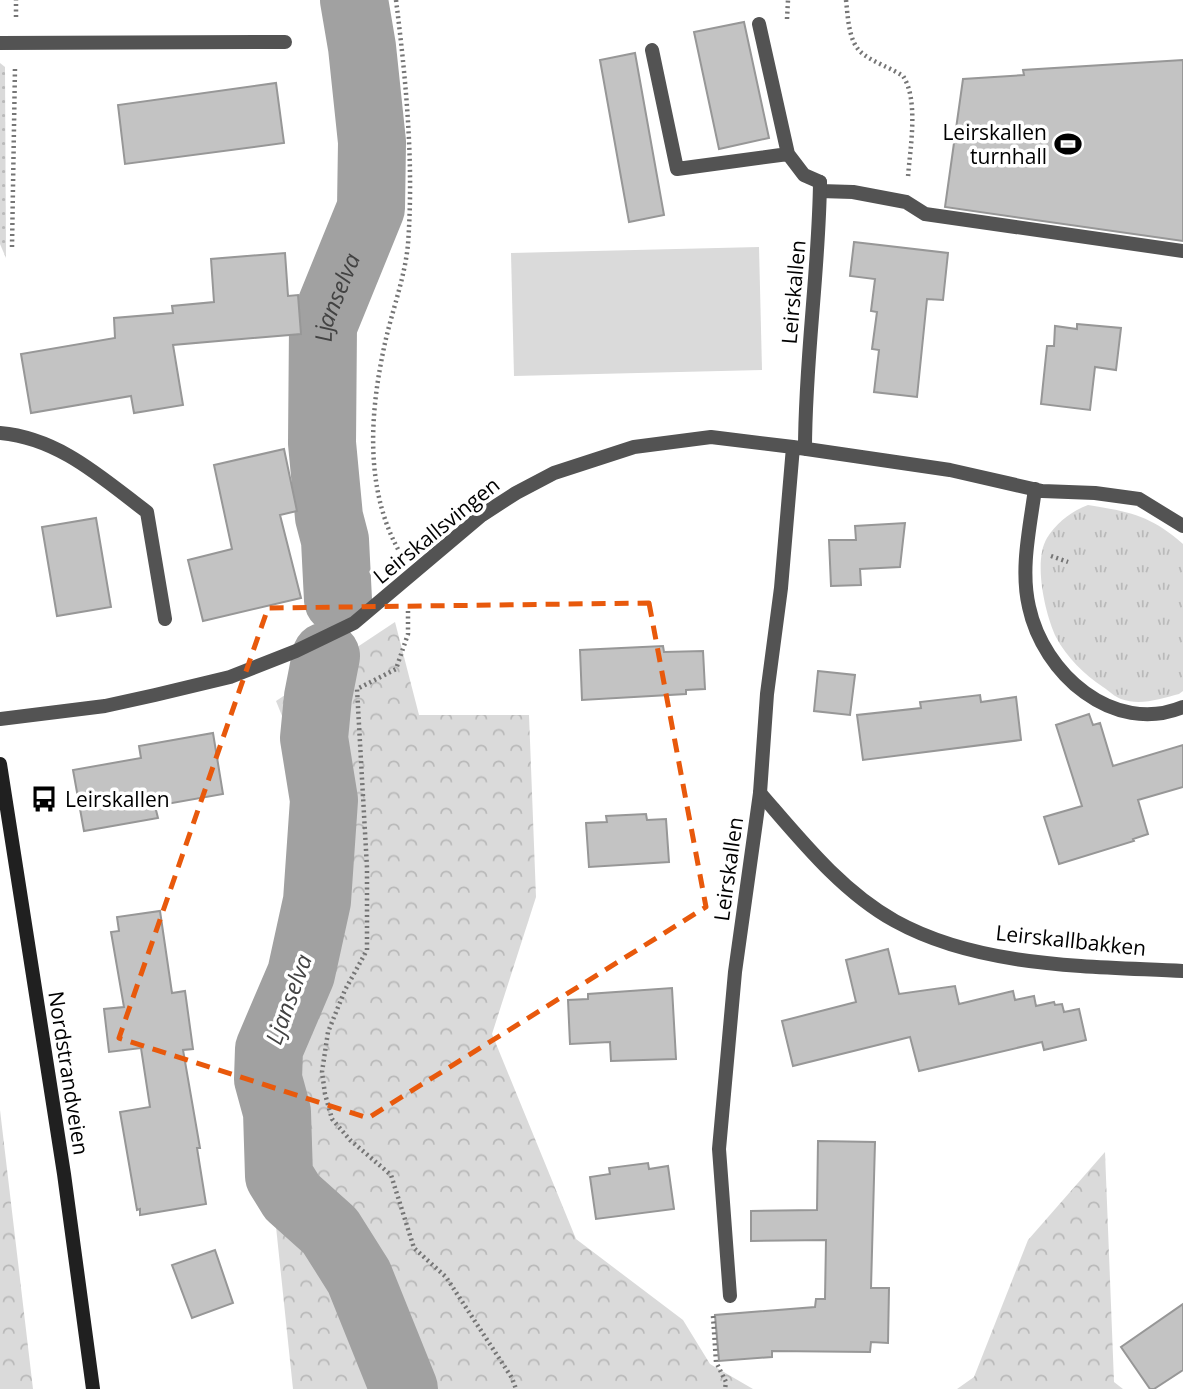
<svg xmlns="http://www.w3.org/2000/svg" width="1183" height="1389" font-family="'Open Sans',sans-serif">
  <defs>
    <pattern id="grass-dots" width="8" height="8" patternUnits="userSpaceOnUse" patternTransform="scale(1.75)"><rect width="8" height="8" fill="#dadada"/><path d="M2 2h.1M6 6h.1" fill="none" stroke="#b9b9b9" stroke-width="1.8" stroke-linecap="round"/></pattern>
    <pattern id="forest-crowns" width="20" height="18" patternUnits="userSpaceOnUse" patternTransform="scale(1.75)"><rect width="20" height="18" fill="#dadada"/><path d="M2 6a3 3 0 1 1 6 0M12 15a3 3 0 1 1 6 0" fill="none" stroke="#b9b9b9"/></pattern>
    <pattern id="park-tufts" width="24" height="20" patternUnits="userSpaceOnUse" patternTransform="scale(1.75)"><rect width="24" height="20" fill="#dadada"/><path d="M3 7l-1-3M5 7V3M7 7l1-3M15 17l-1-3M17 17v-4M19 17l1-3" fill="none" stroke="#b9b9b9"/></pattern>
  </defs>
  <rect width="100%" height="100%" fill="#fff"/>
  <!-- grass -->
  <path fill="url(#grass-dots)" d="M0 63 5 67 6 258 0 244Z"/>
  <!-- forest -->
  <path fill="url(#forest-crowns)" d="M395 622 419 715H529L536 897 492 1034 576 1239 683 1320 710 1364 753 1389H293L273 1198 241 1065 321 813 276 701Z
    M0 1110 33 1389H0Z
    M1105 1152 1114 1382 1123 1389H957L974 1377 1028 1240Z"/>
  <!-- park -->
  <path fill="url(#park-tufts)" d="M1088 505C1130 512 1150 515 1183 544V691L1179 694C1160 699 1140 706 1121 699 1115 697 1109 691 1103 687 1084 674 1067 658 1056 637 1045 614 1033 561 1047 538 1057 522 1072 511 1088 505Z"/>
  <!-- pitch -->
  <path fill="#dadada" d="M759 247 762 370 514 376 511 253Z"/>
  <g fill="none" stroke-linecap="round" stroke-linejoin="round">
    <!-- river -->
    <g stroke="#a1a1a1" stroke-width="68">
      <path id="s1" d="M338 600 335 540 329 517 322 443 323 326 371 208 372 142 362 47 354 0"/>
      <path d="M326 656 318 697 314 738 324 800 317 901 301 974 269 1049 268 1079 277 1112 279 1176 292 1197 330 1231 359 1277 404 1389"/>
    </g>
  </g>
  <!-- building -->
  <path fill="#c3c3c3" stroke="#979797" stroke-width="2" d="M744 22 769 138 719 149 694 32Z
    M635 53 664 215 629 222 600 60Z
    M1183 60V241L945 207 963 79 1024 75 1023 70Z
    M276 83 284 143 125 164 118 105Z
    M854 242 948 253 943 300 927 299 917 397 874 392 879 350 872 349 877 312 871 311 875 279 850 276Z
    M285 253 288 296 298 295 301 334 173 345 183 405 134 413 131 396 31 413 21 354 115 338 114 318 173 313 172 306 214 302 211 259Z
    M1077 324 1121 328 1116 370 1095 367 1090 410 1041 404 1047 346H1054L1055 326 1077 329Z
    M284 449 297 511 280 515 301 598 203 621 188 560 232 549 214 465Z
    M96 518 111 607 57 616 42 527Z
    M905 523 900 567 860 569 861 585 831 586 829 540H856L855 526Z
    M663 646 664 652 703 651 705 689 686 690V694L582 700 580 650Z
    M818 671 855 675 850 715 814 711Z
    M980 695 981 702 1016 697 1021 740 863 760 857 715 921 708 920 702Z
    M1089 714 1093 725 1100 723 1113 766 1183 745V787L1138 800 1148 834 1133 839 1134 841 1059 864 1044 817 1082 806 1056 725Z
    M213 733 223 794 155 806 158 818 84 831 73 770 141 758 139 746Z
    M646 814 647 820 666 819 669 862 589 867 586 823 607 822 606 816Z
    M160 911 172 993 185 991 193 1049 183 1050 200 1148H197L206 1204 140 1215V1209L137 1210 120 1112 150 1107 141 1048 109 1052 104 1009 124 1007 111 932 119 931 117 917Z
    M888 949 899 994 955 986 959 1004 1013 991 1015 1000 1034 996 1036 1006 1054 1002 1055 1005 1062 1004 1064 1012 1079 1009 1086 1040 1044 1050 1042 1042 919 1071 910 1037 793 1066 782 1021 856 1002 846 960Z
    M672 988 676 1059 611 1061 610 1042 570 1044 568 1000 588 999V994Z
    M818 1141 875 1142 871 1288H889L888 1343 871 1342 870 1352 772 1351V1357L719 1361 715 1315 815 1307 816 1299H825L826 1240 751 1241V1211L817 1210Z
    M648 1163 649 1169 668 1166 674 1209 596 1219 590 1177 610 1174 609 1168Z
    M215 1250 233 1303 192 1318 172 1265Z
    M1183 1304V1370L1154 1389H1150L1121 1347Z"/>
  <g fill="none" stroke-linecap="round" stroke-linejoin="round">
    <!-- path -->
    <path stroke="#757575" stroke-width="4.5" stroke-dasharray="2 3.5" stroke-linecap="butt" d="M396 0C406 80 414 163 408 244 405 277 392 311 385 343 370 411 364 488 399 551
      M846 0C848 16 848 43 863 54 875 63 891 68 903 76 919 100 910 149 908 177
      M16 17V0
      M787 19 788 0
      M12 247 15 67
      M1051 556 1068 562
      M408 611V634L396 669 357 689 367 868V950L345 990 328 1032 322 1072 325 1094 332 1119 350 1140 391 1175 414 1248 446 1277 512 1378 516 1389
      M713 1316 716 1362 726 1382 725 1389"/>
    <!-- service -->
    <path stroke="#535353" stroke-width="14" d="M759 24 788 154 804 175 820 182
      M0 43 285 42
      M652 50 677 169 788 154
      M820 191 853 192 906 202 925 214 1183 251
      M0 433C59 438 102 478 147 512L165 619
      M760 793C800 839 841 891 895 921 980 968 1089 966 1183 971"/>
    <!-- minor -->
    <path stroke="#535353" stroke-width="14" d="M805 449C805 359 819 271 820 182
      M1035 489C1030 527 1020 569 1029 607 1043 673 1113 736 1183 707
      M0 719 105 706 155 695 230 677 296 651 354 623 482 515 516 493 554 473 634 447 711 437 793 447 950 470 1042 491 1095 493 1139 499 1183 526
      M730 1296 719 1149 735 972 760 793 767 694 781 588 793 447"/>
    <!-- secondary -->
    <path stroke="#202020" stroke-width="14" d="M0 764 64 1174 93 1389"/>
  </g>
  <!-- marked area -->
  <path fill="none" stroke="#e8590c" stroke-width="5" stroke-dasharray="14 9" stroke-linejoin="round" d="M649 603 706 907 368 1118 119 1038 268 608Z"/>
  <!-- icons -->
  <defs>
    <g id="stadium-bare" transform="scale(2.1)"><path d="M0-5a6.5 5 0 1 0 0 10a6.5 5 0 1 0 0-10ZM-3.5-1.8h7v3.6h-7Z" fill="#000" stroke="#fff" stroke-width="2.5" paint-order="stroke"/></g>
    <g id="bus-bare" transform="scale(2.1)"><path d="M-5-6H5V4H4V6H2V4H-2V6H-4V4H-5ZM-3.5-4V0h7V-4ZM-3.5 1.2v1.5H-2V1.2ZM2 1.2v1.5H3.5V1.2Z" fill="#000" stroke="#fff" stroke-width="2.5" paint-order="stroke"/></g>
  </defs>
  <g fill-rule="evenodd">
    <use href="#stadium-bare" x="1068" y="144"/>
    <use href="#bus-bare" x="44" y="799"/>
  </g>
  <g text-anchor="middle" dominant-baseline="central" stroke-width="7" stroke-linejoin="round" paint-order="stroke">
    <!-- poi labels -->
    <g font-size="21" fill="#000" stroke="#fff" text-anchor="end">
      <text x="1047" y="132">Leirskallen<tspan x="1047" dy="24">turnhall</tspan></text>
      <text x="65" y="799" text-anchor="start">Leirskallen</text>
    </g>
    <!-- street labels -->
    <g font-size="21" fill="#000" stroke="#fff">
      <text transform="translate(793 292) rotate(-85)">Leirskallen</text>
      <text transform="translate(436 530) rotate(-39)">Leirskallsvingen</text>
      <text transform="translate(728 869) rotate(-82)">Leirskallen</text>
      <text transform="translate(1071 940) rotate(6)">Leirskallbakken</text>
      <text transform="translate(69 1073) rotate(81)">Nordstrandveien</text>
    </g>
    <!-- water labels -->
    <g font-size="23" font-style="italic" fill="#424242" stroke="#fff">
      <text stroke="none"><textPath href="#s1" startOffset="306">Ljanselva</textPath></text>
      <text transform="translate(288 999) rotate(-70)">Ljanselva</text>
    </g>
  </g>
</svg>
